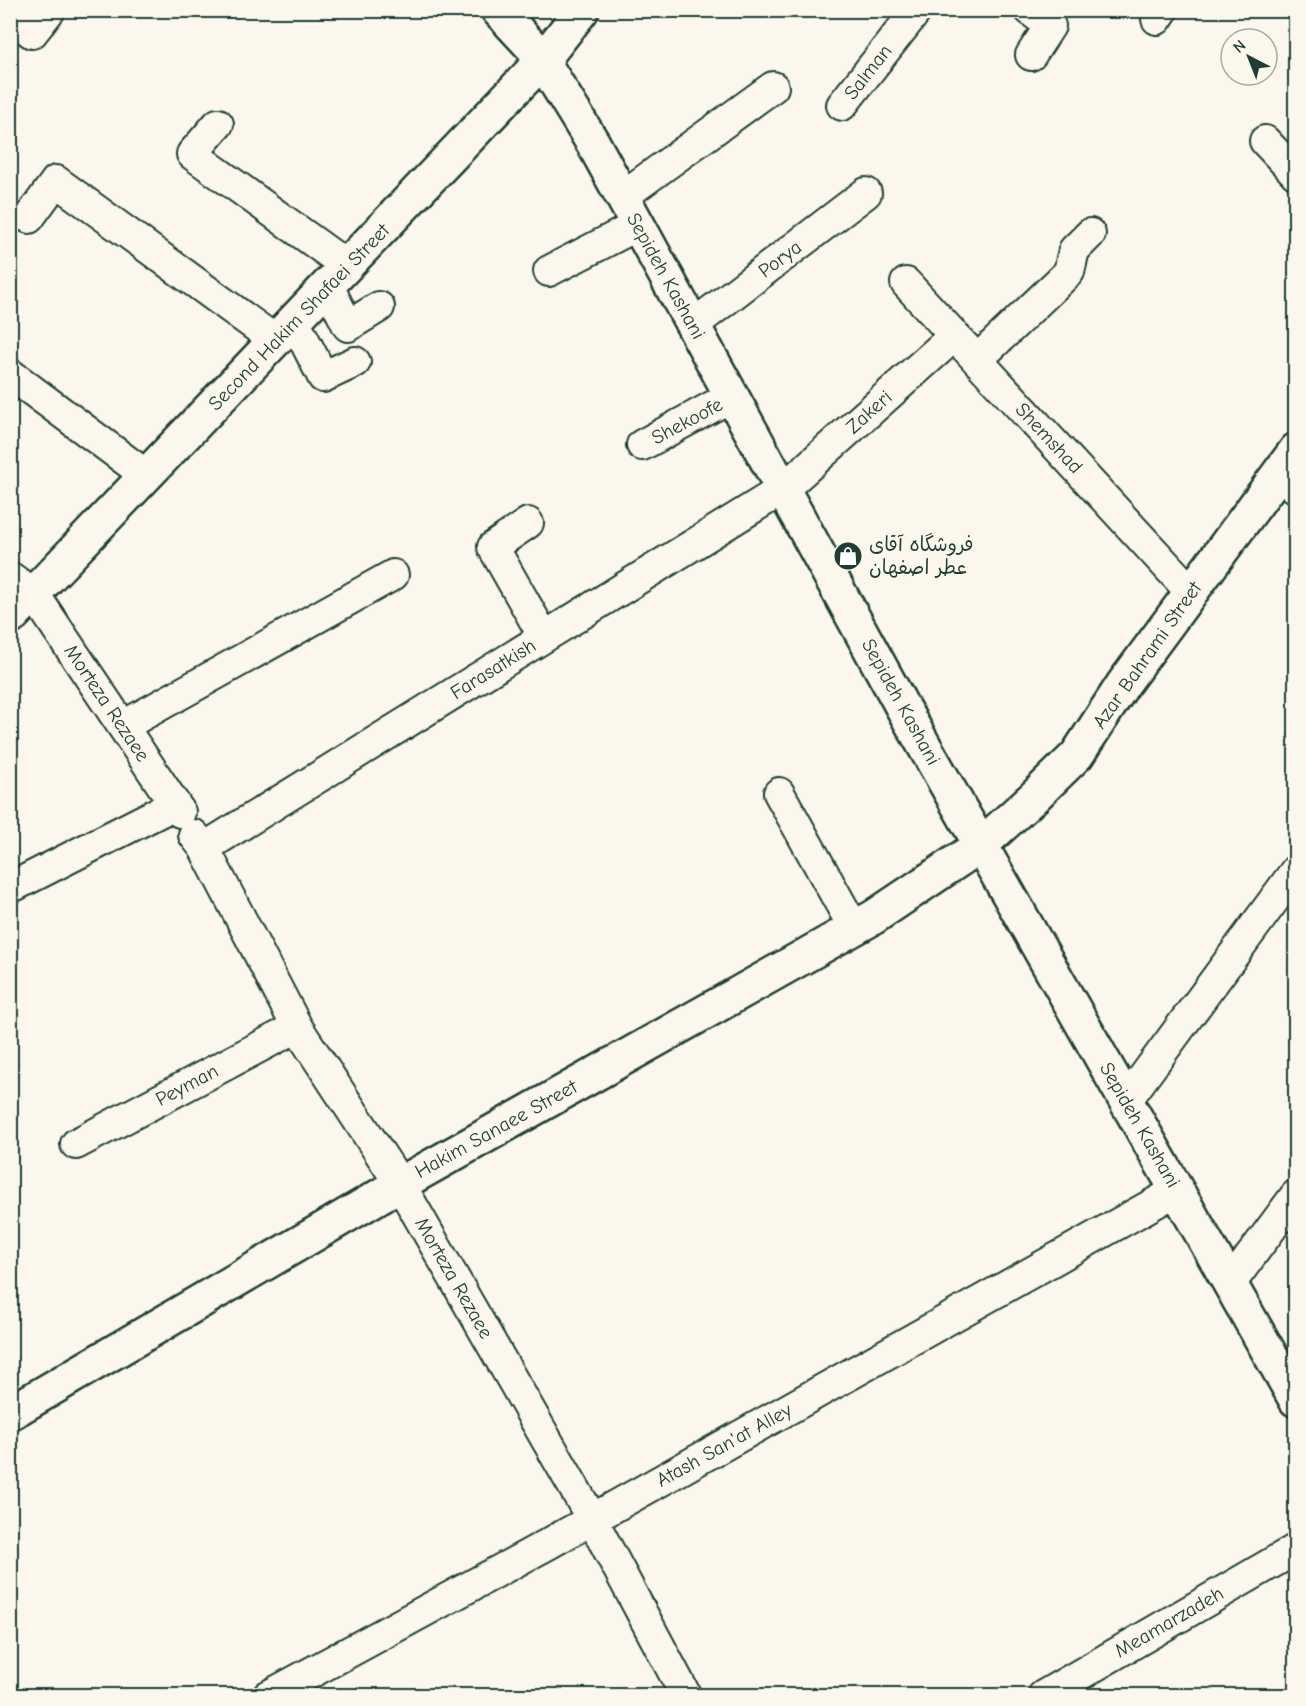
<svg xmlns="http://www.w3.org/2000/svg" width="1306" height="1706" font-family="'Comic Neue','Playpen Sans Arabic',sans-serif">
  <rect width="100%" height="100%" fill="#fbf7ec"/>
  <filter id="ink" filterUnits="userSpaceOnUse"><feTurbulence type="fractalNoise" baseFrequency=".0167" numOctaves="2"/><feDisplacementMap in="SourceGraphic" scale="12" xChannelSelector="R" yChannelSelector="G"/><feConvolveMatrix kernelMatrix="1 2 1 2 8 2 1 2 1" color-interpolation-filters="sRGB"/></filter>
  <g filter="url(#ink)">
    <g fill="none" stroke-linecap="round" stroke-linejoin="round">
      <!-- minor casing -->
      <g stroke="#1f3d34" stroke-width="34">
        <path id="minor" d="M1030 10 1050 26 1031 55
          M10 16 32 33 50 10
          M1157 19 1163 10
          M842 105 917 10
          M218 124 192 154 347 266
          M1265 141 1296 174
          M623 196 773 87
          M29 218 56 181 276 341
          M549 271 638 225
          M906 283 1191 592
          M328 286 348 326 379 307
          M295 322 323 377 355 362
          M693 325 866 193
          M977 360 1069 272 1074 250 1090 234
          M10 374 147 476
          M642 445 732 396
          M1279 473 1296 488
          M528 523 493 547 544 637
          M10 577 34 594 180 812
          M123 726 393 575
          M779 793 854 928
          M194 835 204 848 297 1027 400 1184 592 1519 686 1696
          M204 848 783 489 954 336
          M10 888 175 804
          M1126 1101 1296 870
          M76 1144 297 1027
          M1230 1284 1296 1195
          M268 1696 548 1544 1178 1190
          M1043 1696 1296 1549"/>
      </g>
      <!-- tertiary casing -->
      <g stroke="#1f3d34" stroke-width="38">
        <path id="tertiary" d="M498 10 537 52 593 143 905 712 1296 1400
          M10 618 542 61 582 10
          M10 1413 400 1184 874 917 981 845 1034 797 1077 755 1124 683 1296 450"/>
      </g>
      <!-- minor -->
      <use href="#minor" stroke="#fbf7ec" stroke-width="30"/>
      <!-- tertiary -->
      <use href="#tertiary" stroke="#fbf7ec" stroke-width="33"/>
    </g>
  </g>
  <!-- icons -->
  <defs>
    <g id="shop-disc" transform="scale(1.5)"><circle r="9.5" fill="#1f3d34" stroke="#fbf7ec"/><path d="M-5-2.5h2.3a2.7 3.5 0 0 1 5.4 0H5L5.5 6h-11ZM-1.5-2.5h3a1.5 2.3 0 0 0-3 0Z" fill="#fff"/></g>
  </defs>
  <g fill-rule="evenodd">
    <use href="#shop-disc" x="848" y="556"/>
  </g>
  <g text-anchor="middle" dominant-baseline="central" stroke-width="6" stroke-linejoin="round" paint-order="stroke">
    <!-- street labels -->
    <g font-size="20" fill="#1f3d34" stroke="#fbf7ec">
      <text transform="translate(868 72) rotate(-52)">Salman</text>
      <text transform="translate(780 259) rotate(-37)">Porya</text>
      <text transform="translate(666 276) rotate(61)">Sepideh Kashani</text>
      <text transform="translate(299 317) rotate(-46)">Second Hakim Shafaei Street</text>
      <text transform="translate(869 412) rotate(-42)">Zakeri</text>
      <text transform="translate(687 421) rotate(-28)">Shekoofe</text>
      <text transform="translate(1049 438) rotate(47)">Shemshad</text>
      <text transform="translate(1147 655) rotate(-55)">Azar Bahrami Street</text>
      <text transform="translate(493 669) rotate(-32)">Farasatkish</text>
      <text transform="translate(901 702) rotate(61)">Sepideh Kashani</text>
      <text transform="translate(107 703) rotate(56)">Morteza Rezaee</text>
      <text transform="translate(187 1085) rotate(-28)">Peyman</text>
      <text transform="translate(1140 1125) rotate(60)">Sepideh Kashani</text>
      <text transform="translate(496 1129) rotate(-29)">Hakim Sanaee Street</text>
      <text transform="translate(454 1278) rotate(60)">Morteza Rezaee</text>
      <text transform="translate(724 1445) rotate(-29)">Atash San'at Alley</text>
      <text transform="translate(1169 1622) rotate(-30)">Meamarzadeh</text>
    </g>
    <!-- poi labels -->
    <g font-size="20" fill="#1f3d34" stroke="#fbf7ec" text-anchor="start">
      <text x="869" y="544">فروشگاه آقای<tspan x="869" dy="23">عطر اصفهان</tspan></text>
    </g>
  </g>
  <!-- margin -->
  <rect width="1306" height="1706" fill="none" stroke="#fbf7ec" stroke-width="36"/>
  <rect x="18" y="18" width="1270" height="1670" fill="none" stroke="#1f3d34" stroke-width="2" filter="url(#ink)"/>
  <!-- north arrow -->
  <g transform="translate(1249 57) rotate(318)"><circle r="28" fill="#fbf7ec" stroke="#a3ada2" stroke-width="1.5"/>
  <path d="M0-4.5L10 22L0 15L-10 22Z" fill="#1f3d34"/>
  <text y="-9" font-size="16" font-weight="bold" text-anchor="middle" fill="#1f3d34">N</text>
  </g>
</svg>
